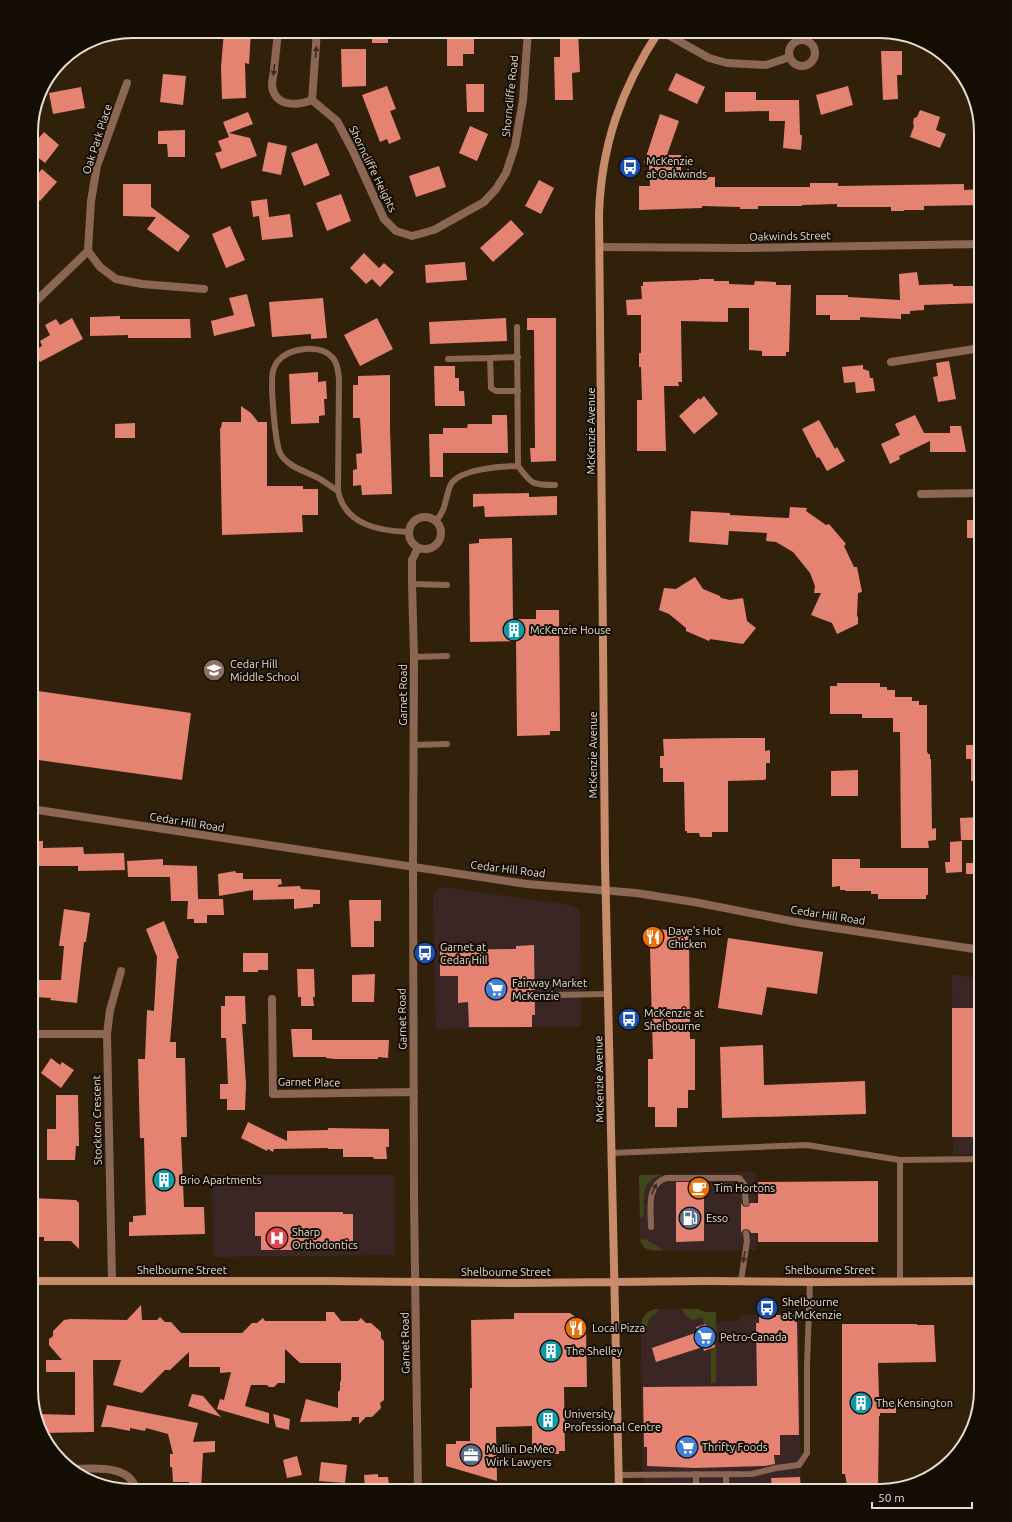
<svg xmlns="http://www.w3.org/2000/svg" width="1012" height="1522" font-family="Ubuntu,sans-serif">
  <rect width="100%" height="100%" fill="#32210a"/>
  <!-- commercial -->
  <path fill="#3a2725" d="M442 887 569 905 577 908 580 914 581 1026 436 1029 433 896 438 889Z
    M952 974 981 979V1154L953 1155Z
    M755 1172 757 1250 652 1251 648 1250 642 1245 640 1238 639 1175Z
    M212 1175H394L395 1255 213 1257Z
    M655 1309H698L705 1312H716L717 1322 740 1321V1315H799L801 1491H643L641 1323 646 1314Z"/>
  <!-- green -->
  <path fill="#414618" d="M639 1175H661C659 1176 656 1177 653 1179 641 1187 644 1202 644 1215L641 1218 640 1217Z
    M643 1239 647 1240 663 1250C653 1251 644 1252 640 1240Z
    M655 1309H658L657 1313 650 1317 647 1326 643 1329 641 1328C641 1318 645 1312 655 1309Z
    M682 1309H698L705 1312H716V1383H711V1349L715 1347 707 1323 704 1324 702 1317 692 1320 686 1316Z"/>
  <!-- building -->
  <path fill="#e58373" d="M224 31H251L249 64 245 63 246 98 222 99 221 67Z
    M372 31H388V43H372Z
    M560 31H578L580 72 572 73 573 100H555L554 57H560Z
    M447 36H474V54H463V66H447Z
    M341 49H366V86L342 87Z
    M881 51H902V75H897L898 99 883 100Z
    M676 73 705 87 697 104 668 90Z
    M163 74 186 76 183 105 160 102Z
    M466 84H484V112H467Z
    M387 86 396 109 390 111 401 139 389 144 387 139 380 142 362 95Z
    M848 86 853 105 821 115 816 95Z
    M81 87 85 108 53 114 49 93Z
    M725 92H756V100H799L800 135H802L801 150 783 148 785 121H769V111L725 112Z
    M920 110 940 117 936 130 946 134 940 148 910 137 914 126 913 123 914 118 917 117Z
    M248 112 253 124 229 133 250 138 257 156 221 169 215 153 222 151 218 141 229 137 223 122Z
    M660 114 679 121 667 155H681V174H701V177H715V187H810V183H838V186L964 184V190L981 189V205L924 206V210H904V211H891V207H837V204L802 205V206H758V209H740V207L702 206V208L639 210V186H650L649 163H644Z
    M470 126 488 134 477 161 459 153Z
    M185 130V157H168L167 144H158V131Z
    M44 132 59 145 45 163 31 152V147Z
    M268 142 287 146 281 175 262 171Z
    M317 143 330 175 304 186 291 153Z
    M439 166 446 187 416 197 409 176Z
    M42 169 57 182 40 201 31 194V182Z
    M539 180 554 188 541 214 525 206Z
    M123 184H151V207L190 236 178 252 147 229 156 217 123 216Z
    M341 194 351 221 327 231 316 203Z
    M267 199 269 217 290 214 293 237 262 240 259 216 253 217 251 201Z
    M511 220 524 234 493 262 480 248Z
    M230 226 245 260 226 268 212 234Z
    M364 253 379 268 384 263 394 272 380 287 372 279 366 284 350 268Z
    M465 262 467 280 426 283 425 265Z
    M917 272 919 285 953 284V286H981V303L924 305V310L910 311V314H901V319L860 317V320H830V315H816V295H848V297L900 300 899 274Z
    M699 279H714V281H729V284L754 285 755 281 776 282V285H791L789 352H786V356H762V351L749 350V308H728V322L681 321 682 382H678L679 386H664L666 451H637V400H642L641 367H639V353H641V315H627L626 300 642 299 641 286H643V282L699 280Z
    M247 294 255 326 214 336 211 321 234 315 229 298Z
    M323 298 327 338 311 339V334L272 337 269 302Z
    M120 316V319H190L191 338H128V335L90 336V317Z
    M72 318 83 339 40 362 33 351 42 346 40 341 50 335 45 325 56 319 60 325Z
    M377 318 393 349 360 366 344 335Z
    M506 318 507 341 430 344 429 322Z
    M527 318H556V461L531 462 530 448H535L534 330H527Z
    M949 361 956 399 938 402 933 377 938 376 936 363Z
    M863 365V369L869 371 870 378H873L875 391 856 393 855 382 844 383 842 367Z
    M434 366H455V378H459V391H464L465 406H435Z
    M318 372V382L326 381 327 399H324L325 415 319 416V423L291 424 289 374Z
    M390 375V427L392 494 362 495 361 485 353 486V470L357 469 356 454 362 453 360 418H353V385H358V376Z
    M704 396 718 414 694 434 679 416 699 398 700 400Z
    M241 406 251 413 258 422H267V486H303V489H318V515H302L303 532 222 535 220 428H221L222 422H241Z
    M492 415H507L508 453H443V477H430L429 434H443V428H467L468 424H492Z
    M915 415 924 433H950V426H961L966 452H930V441L899 456 900 459 890 464 881 444 900 435 895 424Z
    M819 420 835 449 837 447 845 461 827 471 819 457 817 458 802 429Z
    M135 423V438H115V424Z
    M529 493V497L557 496V515L485 517 484 506 473 507V494Z
    M790 507 807 508 806 511 826 525 829 524 846 544 844 546 854 567H857L862 592 858 593 857 616 858 617V624L837 634 832 623 811 615 821 593H814L815 586 810 573 793 552 776 542 766 541 767 533 729 531 728 545 689 542 691 511 730 513V515L789 518Z
    M967 520H981V538H967Z
    M512 538 513 619H536V610H559L560 731H550V735L517 736 516 641 470 642 469 544 479 543V539Z
    M695 577 703 589 720 596 721 598 730 600 743 598 747 621 756 628 743 644 710 639 709 641 686 631V628L669 614 659 610 664 588 676 589Z
    M837 683H880V687H887V690H895V697H912V701H919V705H927V751L928 754H930V759H931L932 829 936 828V840L928 841 929 848H901L900 732H893V718H862V714H830V686H837Z
    M31 690 191 713 182 780 31 759Z
    M734 738H765V751L770 750V763H766V779L764 780 728 781V832H712V837H700L699 833H687V831H685L684 782H663V768H660V756H664L663 739Z
    M966 745H981V781H971V759H966Z
    M858 770V796H831V771Z
    M981 817V840H961L960 818Z
    M31 841H43V848L83 847 84 854 124 853 125 870 78 871V866H31Z
    M962 841V872L946 873 945 862H950V842Z
    M163 859V865L197 866 198 899H223L224 915H207V923H194V919H187L188 901H171L170 877H128L127 861Z
    M832 859H860V868H928V895H926V899H878V894H871V891H845V890H840V886L832 887Z
    M966 863H981V874H966Z
    M235 871 236 873H243V879H281L282 884 278 885V887L300 886 301 889 320 890V904H313V907L294 909V899L253 900V890L219 896 218 874Z
    M349 900H381V921H374V947H351Z
    M64 909 90 913 86 942H84L77 1003 50 1000 51 998 34 997 35 980H61L64 946H59Z
    M164 921 179 958 177 959 170 1042H176V1058H185L187 1137H181L184 1207H204L205 1234 129 1236V1222H133V1216L146 1215 144 1138H140L138 1059H145L147 1010 154 1011 157 957 146 929Z
    M654 928 689 934 690 1039H695V1090H688V1108H677V1127H655V1107H648V1059H653L650 949Z
    M728 938 823 952 817 994 767 987 762 1015 718 1008Z
    M534 945 535 1015H532V1027H469L468 1002 458 1003V976H440V950L516 949V946Z
    M243 953H268V970H258V972H243Z
    M297 969H314L315 997H313L314 1006H301V997H298Z
    M375 974 374 1002H352V975Z
    M225 996H245L246 1024H242L246 1084 245 1110H227V1099H220V1084H228L226 1038H221V1006H225Z
    M952 1008H981V1137H952Z
    M291 1029H312V1040H389L388 1058 378 1057V1059H335L326 1058V1057H293Z
    M763 1045 764 1085 865 1081 866 1114 722 1118 720 1047Z
    M51 1058 60 1065 62 1062 74 1070 61 1088 41 1073Z
    M56 1095H78L79 1146H76L75 1160H47V1129H56Z
    M248 1122 287 1141V1131L328 1130V1128L389 1129V1147H386L387 1159H374L373 1157H343V1149H328V1148L274 1149 273 1152 268 1149 267 1151 241 1138Z
    M878 1181V1242H758V1233H751L749 1230 746 1229 743 1230 741 1233V1203L743 1206 746 1207 749 1206 750 1203H758V1182Z
    M676 1182H704V1241L676 1242Z
    M31 1198 76 1200 79 1203V1249L71 1241H44V1237H31Z
    M255 1212H343V1214H353V1248H328V1250H261V1236H255Z
    M141 1305 142 1320H157L160 1317 165 1322H171L181 1333H242L252 1323H257L263 1318 265 1321H326V1312H334L341 1321H358L361 1318 366 1323H371L381 1332V1338L384 1341V1400L380 1403 381 1408 372 1417H366L359 1424V1417H352L351 1421 300 1422 306 1399 338 1408V1392L340 1390V1382L341 1381V1363H300L285 1349V1383H278L274 1387H269L267 1385H251L245 1406 269 1413V1424L217 1409 220 1399 224 1400 231 1372 220 1373V1367H189V1352L170 1370H165L142 1393 113 1385 121 1360H93L94 1432 42 1433 37 1414 75 1415V1372H46V1360H62L49 1345V1339L53 1336V1331L64 1320 70 1319 127 1320Z
    M514 1313H570L586 1325 587 1387H564L565 1451H559V1454H532V1426L496 1427 497 1481 446 1466V1444H456V1441H470V1388H472L471 1320 514 1319Z
    M776 1315H795V1322H797L799 1435H780V1455H774L775 1464 765 1466 695 1468 647 1466V1447H644L643 1387 757 1386 756 1323H759V1317H776Z
    M706 1324 715 1347 704 1351 703 1347 656 1362 652 1348 698 1332 696 1327Z
    M842 1324H917V1325H934L936 1362 878 1363 879 1398H880V1402H896V1413H880V1416H879L878 1491H848L845 1474H842Z
    M192 1394 203 1396 221 1417 188 1406Z
    M107 1405 198 1423 193 1442 215 1441V1452L203 1453 201 1489H189V1482H173L172 1467H170V1454H173L168 1434 146 1428 145 1431 130 1428V1431L110 1427H101Z
    M273 1414 290 1419 289 1430 276 1427Z
    M297 1456 302 1475 287 1478 283 1460Z
    M321 1462 347 1465 345 1483 319 1481Z
    M378 1474V1477H388L390 1491H365L364 1475Z
    M800 1477 801 1491H772L771 1478Z"/>
  <g fill="none" stroke-linecap="round" stroke-linejoin="round">
    <!-- service -->
    <path stroke="#8b6753" stroke-width="6" d="M518 357 490 358 491 388 496 391H518
      M448 359 490 358
      M518 466C532 484 531 485 555 485
      M338 491C332 487 326 483 320 479 308 472 287 467 280 453 275 441 270 384 273 371 274 368 276 363 278 361 290 347 321 344 333 358 338 364 338 372 339 379L338 491C345 525 379 531 409 532
      M436 521C447 509 445 496 451 484 460 469 502 466 518 466L517 327
      M412 584 447 585
      M414 657 447 656
      M414 745 447 744
      M555 995 609 994
      M611 1153 807 1145 900 1160 981 1159
      M900 1160V1281
      M651 1227C651 1210 646 1185 666 1178H739L744 1184 746 1203
      M741 1281 747 1241 746 1233
      M696 1474V1491
      M726 1474V1491
      M619 1475 752 1474 776 1468 799 1465 807 1453V1365L810 1281"/>
    <!-- minor -->
    <path stroke="#8b6753" stroke-width="8" d="M278 31C277 44 275 58 274 71 273 76 272 82 272 86 275 107 297 106 312 100
      M661 31 709 58 727 63 766 65 790 57
      M789 53a13 13 0 1 1 26 0a13 13 0 1 1-26 0Z
      M312 100 337 121 353 151 384 219 396 231 412 236 434 230 484 202 496 189 506 173 515 146 523 100 528 31
      M312 100 317 31
      M600 247 743 248 981 244
      M88 251 91 201 97 166 127 83
      M31 306 88 251 100 267 116 279 142 284 204 289
      M891 362 981 348
      M921 494 981 493
      M409 533a16 16 0 1 1 32 0a16 16 0 1 1-32 0Z
      M272 999 273 1094 414 1092
      M31 1034H107
      M112 1281 107 1034 110 1010 121 971
      M71 1469C91 1469 132 1463 136 1491
      M418 1491 414 1198 413 866 414 657 412 584V560L418 548"/>
    <!-- tertiary -->
    <path stroke="#8b6753" stroke-width="8" d="M31 809 527 884 636 893 694 902 801 923 981 950"/>
    <!-- secondary -->
    <path stroke="#c68c6b" stroke-width="8" d="M31 1281H325L517 1283 706 1281 818 1282 981 1281
      M619 1491 605 862 599 215C601 146 621 89 659 31"/>
  </g>
  <!-- one-way arrows -->
  <defs><path id="oneway-solid" d="M-6-.8H1V-3.2L6.5 0L1 3.2V.8H-6Z"/></defs>
  <g fill="#3e2c20">
    <use href="#oneway-solid" transform="translate(316 52) rotate(-85)"/>
    <use href="#oneway-solid" transform="translate(274 70) rotate(96)"/>
    <use href="#oneway-solid" transform="translate(654 1189) rotate(-65)"/>
    <use href="#oneway-solid" transform="translate(744 1257) rotate(99)"/>
  </g>
  <!-- icons -->
  <defs>
    <g id="bus-disc" transform="scale(1.15)"><circle r="9.5" fill="#1a4fb4" stroke="#140d04"/><path d="M-5-6H5V4H4V6H2V4H-2V6H-4V4H-5ZM-3.5-4V0h7V-4ZM-3.5 1.2v1.5H-2V1.2ZM2 1.2v1.5H3.5V1.2Z" fill="#fff"/></g>
    <g id="building-disc" transform="scale(1.15)"><circle r="9.5" fill="#0f9aa8" stroke="#140d04"/><path d="M-4-6H4V6H1V3H-1V6H-4ZM-2.5-4.3h1.7v1.8h-1.7ZM.8-4.3h1.7v1.8H.8ZM-2.5-1h1.7V.8h-1.7ZM.8-1h1.7V.8H.8Z" fill="#fff"/></g>
    <g id="school-disc" transform="scale(1.15)"><circle r="9.5" fill="#8d6e63" stroke="#140d04"/><path d="M0-5L7-2L0 1L-7-2ZM-4 1L0 2.5L4 1V4Q0 6-4 4Z" fill="#fff"/></g>
    <g id="restaurant-disc" transform="scale(1.15)"><circle r="9.5" fill="#e8710a" stroke="#140d04"/><path d="M-5-6h1v4h1v-4h1v4h1v-4h1v5L-1.5 .5V6h-2V.5L-5-1ZM5-6V6H3V1.5H1.5Q1.5-4 5-6Z" fill="#fff"/></g>
    <g id="supermarket-disc" transform="scale(1.15)"><circle r="9.5" fill="#3f7fe0" stroke="#140d04"/><path d="M-6-5.5h2.5l.6 2H6L4.5 2H-2.5L-4.4-4H-6ZM-1.5 3.2a1.3 1.3 0 1 0 .1 0ZM3 3.2a1.3 1.3 0 1 0 .1 0Z" fill="#fff"/></g>
    <g id="cafe-disc" transform="scale(1.15)"><circle r="9.5" fill="#e8710a" stroke="#140d04"/><path d="M-5.5-4.5H6V0H3Q3 3.5 0 3.5H-2.5Q-5.5 3.5-5.5 0ZM3-3.2v2h1.7v-2ZM-6 4.5H4V6H-6Z" fill="#fff"/></g>
    <g id="fuel-disc" transform="scale(1.15)"><circle r="9.5" fill="#5c6f8a" stroke="#140d04"/><path d="M-5.5-6h7V0h2V4h1.3V-2.5L3-4.5l.8-.8L6-3V5H2.5V1h-1V6h-7ZM-4.2-4.7v3.2H.2V-4.7Z" fill="#fff"/></g>
    <g id="hospital-disc" transform="scale(1.15)"><circle r="9.5" fill="#e0444e" stroke="#140d04"/><path d="M-5-5h3v3.5h4V-5h3V5h-3V1.5h-4V5h-3Z" fill="#fff"/></g>
    <g id="office-disc" transform="scale(1.15)"><circle r="9.5" fill="#5c6f8a" stroke="#140d04"/><path d="M-6-3h4V-5.5h4V-3h4V5H-6ZM-1-4.5V-3h2v-1.5ZM-6 0V1H6V0Z" fill="#fff"/></g>
  </defs>
  <g fill-rule="evenodd">
    <use href="#bus-disc" x="630" y="167"/>
    <use href="#building-disc" x="514" y="630"/>
    <use href="#school-disc" x="214" y="670"/>
    <use href="#restaurant-disc" x="653" y="937"/>
    <use href="#bus-disc" x="425" y="953"/>
    <use href="#supermarket-disc" x="496" y="989"/>
    <use href="#bus-disc" x="629" y="1019"/>
    <use href="#building-disc" x="164" y="1180"/>
    <use href="#cafe-disc" x="699" y="1188"/>
    <use href="#fuel-disc" x="690" y="1218"/>
    <use href="#hospital-disc" x="277" y="1238"/>
    <use href="#bus-disc" x="767" y="1308"/>
    <use href="#restaurant-disc" x="576" y="1328"/>
    <use href="#supermarket-disc" x="705" y="1337"/>
    <use href="#building-disc" x="551" y="1351"/>
    <use href="#building-disc" x="861" y="1403"/>
    <use href="#building-disc" x="548" y="1420"/>
    <use href="#supermarket-disc" x="687" y="1447"/>
    <use href="#office-disc" x="471" y="1455"/>
  </g>
  <g text-anchor="middle" dominant-baseline="central" stroke-width="4" stroke-linejoin="round" paint-order="stroke">
    <!-- street labels -->
    <g font-size="11" fill="#e8ddcf" stroke="#140d04">
      <text transform="translate(510 96) rotate(-84)">Shorncliffe Road</text>
      <text transform="translate(97 139) rotate(-72)">Oak Park Place</text>
      <text transform="translate(373 169) rotate(64)">Shorncliffe Heights</text>
      <text transform="translate(790 236) rotate(-1)">Oakwinds Street</text>
      <text transform="translate(591 431) rotate(-90)">McKenzie Avenue</text>
      <text transform="translate(403 695) rotate(-90)">Garnet Road</text>
      <text transform="translate(593 755) rotate(-90)">McKenzie Avenue</text>
      <text transform="translate(187 822) rotate(9)">Cedar Hill Road</text>
      <text transform="translate(508 869) rotate(7)">Cedar Hill Road</text>
      <text transform="translate(828 915) rotate(9)">Cedar Hill Road</text>
      <text transform="translate(402 1019) rotate(-91)">Garnet Road</text>
      <text transform="translate(599 1079) rotate(-91)">McKenzie Avenue</text>
      <text transform="translate(309 1082) rotate(1)">Garnet Place</text>
      <text transform="translate(97 1120) rotate(-91)">Stockton Crescent</text>
      <text x="182" y="1270">Shelbourne Street</text>
      <text x="830" y="1270">Shelbourne Street</text>
      <text x="506" y="1272">Shelbourne Street</text>
      <text transform="translate(405 1343) rotate(-91)">Garnet Road</text>
    </g>
    <!-- poi labels -->
    <g font-size="11" fill="#e8ddcf" stroke="#140d04" text-anchor="start">
      <text x="646" y="161">McKenzie<tspan x="646" dy="13">at Oakwinds</tspan></text>
      <text x="530" y="630">McKenzie House</text>
      <text x="230" y="664">Cedar Hill<tspan x="230" dy="13">Middle School</tspan></text>
      <text x="668" y="931">Dave's Hot<tspan x="668" dy="13">Chicken</tspan></text>
      <text x="440" y="947">Garnet at<tspan x="440" dy="13">Cedar Hill</tspan></text>
      <text x="512" y="983">Fairway Market<tspan x="512" dy="13">McKenzie</tspan></text>
      <text x="644" y="1013">McKenzie at<tspan x="644" dy="13">Shelbourne</tspan></text>
      <text x="180" y="1180">Brio Apartments</text>
      <text x="714" y="1188">Tim Hortons</text>
      <text x="706" y="1218">Esso</text>
      <text x="292" y="1232">Sharp<tspan x="292" dy="13">Orthodontics</tspan></text>
      <text x="782" y="1302">Shelbourne<tspan x="782" dy="13">at McKenzie</tspan></text>
      <text x="592" y="1328">Local Pizza</text>
      <text x="720" y="1337">Petro-Canada</text>
      <text x="566" y="1351">The Shelley</text>
      <text x="876" y="1403">The Kensington</text>
      <text x="564" y="1414">University<tspan x="564" dy="13">Professional Centre</tspan></text>
      <text x="702" y="1447">Thrifty Foods</text>
      <text x="486" y="1449">Mullin DeMeo<tspan x="486" dy="13">Wirk Lawyers</tspan></text>
    </g>
  </g>
  <!-- crop -->
  <path d="M0 0H1012V1522H0ZM132 38H880A94 94 0 0 1 974 132V1390A94 94 0 0 1 880 1484H132A94 94 0 0 1 38 1390V132A94 94 0 0 1 132 38Z" fill="#140d04" fill-rule="evenodd"/>
  <path fill="none" stroke="#e8ddcf" stroke-width="2" d="M132 38H880A94 94 0 0 1 974 132V1390A94 94 0 0 1 880 1484H132A94 94 0 0 1 38 1390V132A94 94 0 0 1 132 38Z"/>
  <!-- scale -->
  <path d="M872 1502v6h100v-6" fill="none" stroke="#e8ddcf" stroke-width="2"/>
  <text x="878" y="1502" font-size="12" fill="#e8ddcf" stroke="#140d04" stroke-width="3" paint-order="stroke">50 m</text>
</svg>
